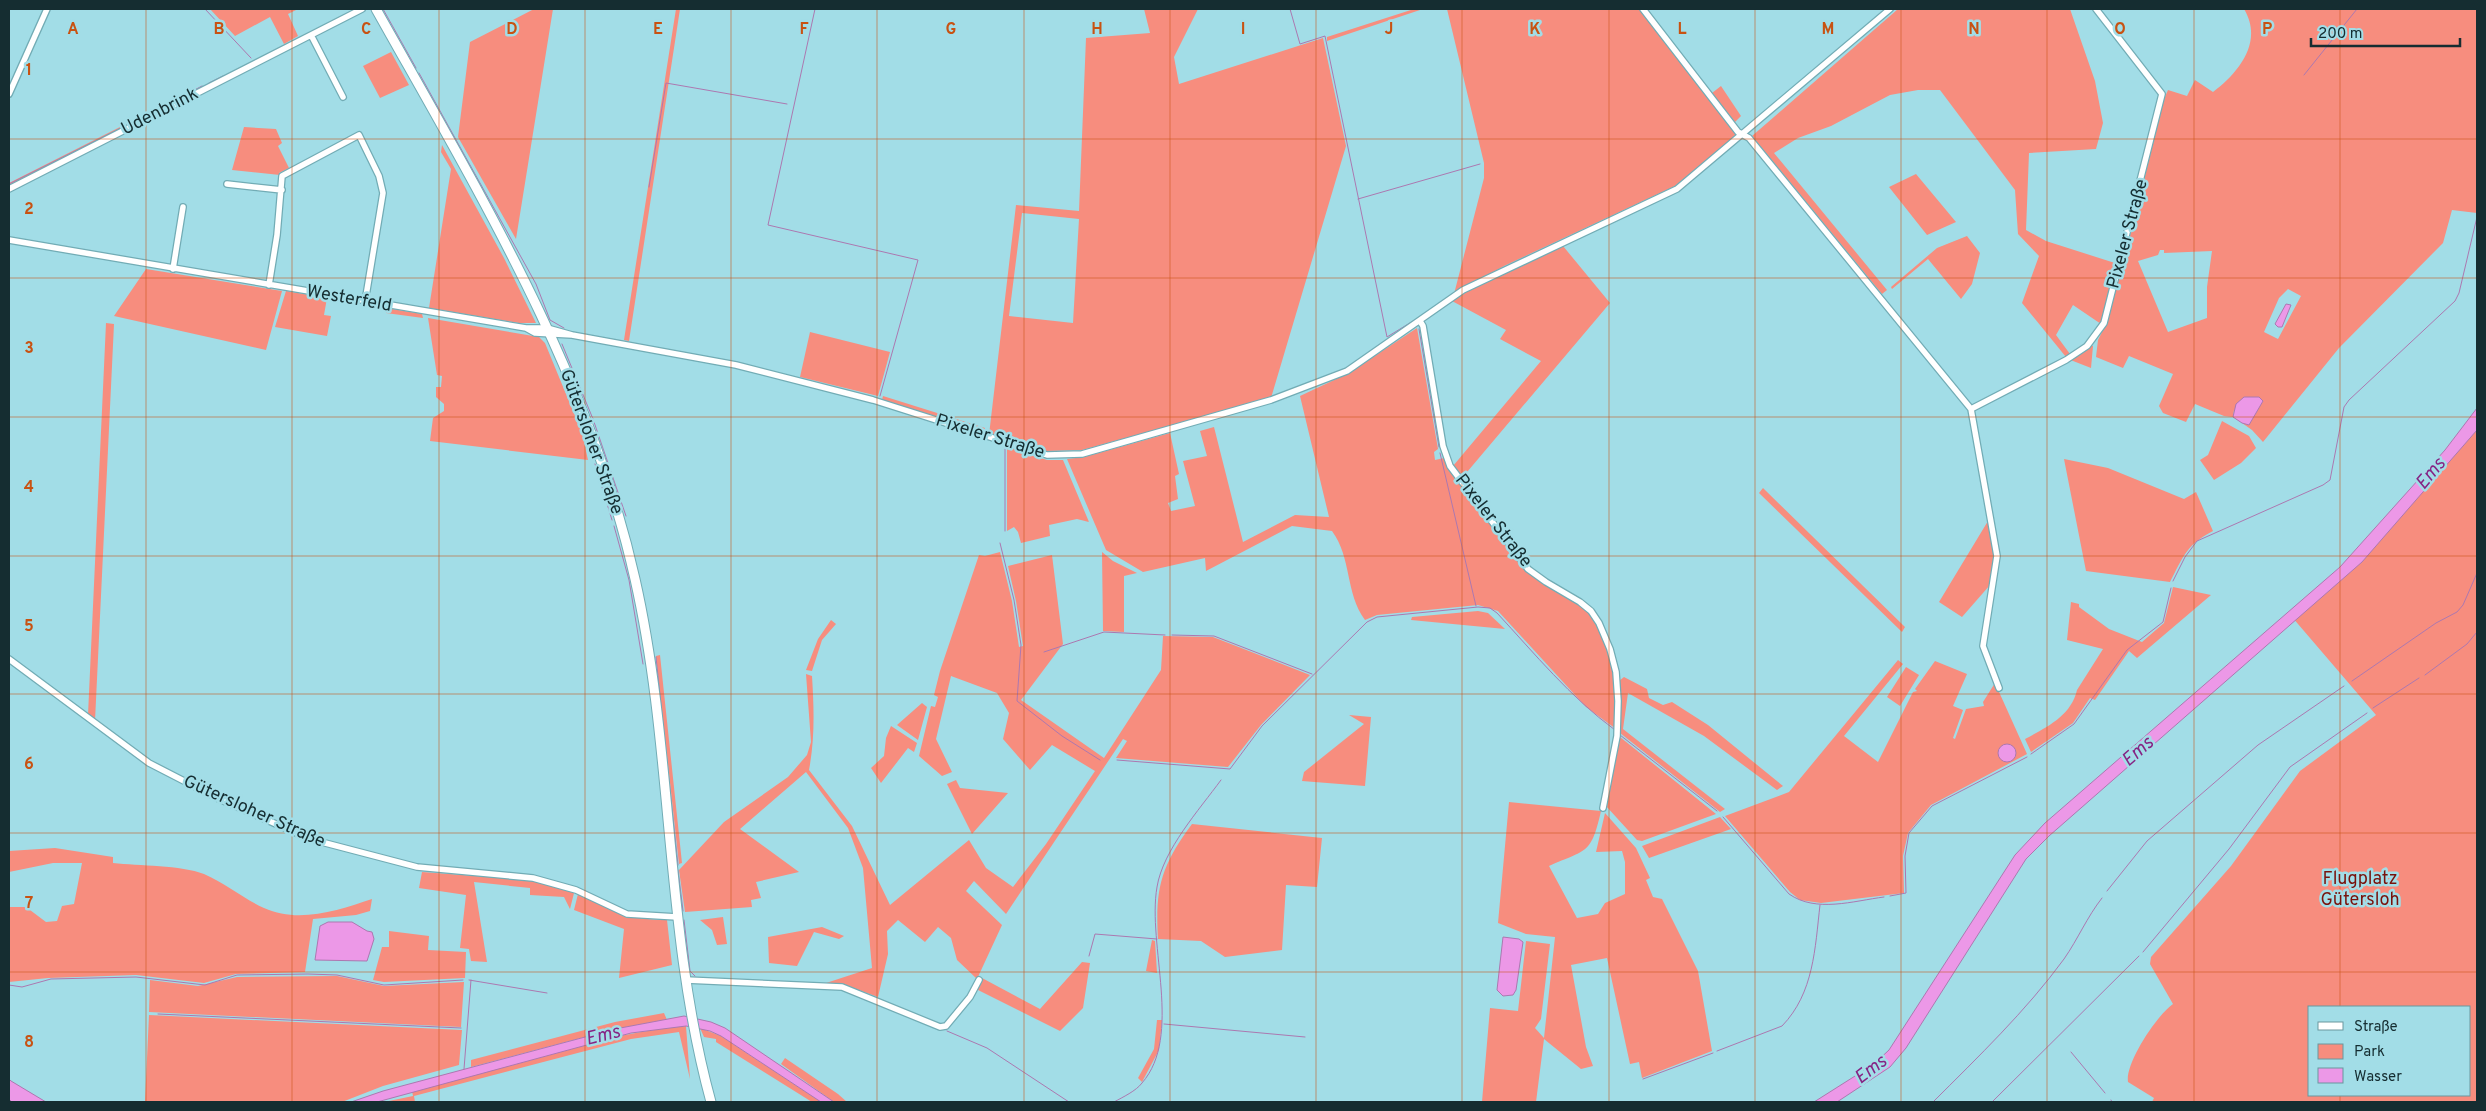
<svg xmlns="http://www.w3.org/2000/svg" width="2486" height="1111" font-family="Overpass,sans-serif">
  <rect width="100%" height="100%" fill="#a2dde7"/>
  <!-- green -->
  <path fill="#f78d7e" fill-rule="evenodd" d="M210 9H298L288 14 298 36 284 44 270 17 235 36Z
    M534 9H553L516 239 458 137 470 42Z
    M676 9H680L629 341 624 340Z
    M1144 9H1198L1174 57 1179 84 1323 38 1346 146 1271 398 1082 450 1047 451 989 435 1016 205 1079 211 1086 38 1150 33ZM1022 213 1079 219 1073 323 1009 316Z
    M1414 9H1423L1327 41V37Z
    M1447 9H1640L1736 132 1734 138 1675 186 1504 266 1454 294 1484 178V163Z
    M1898 9H2070L2095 81 2103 123 2096 149 2029 153 2026 230 2046 241 2118 264 2101 324 2073 305 2056 335 2070 354 2066 357 2022 303 2039 256 2018 234 2015 190 1940 90H1918L1890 95 1831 126 1798 138 1774 153 1887 290 1882 294 1752 136Z
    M2244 9H2477V213L2452 210 2443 243 2339 348 2263 442 2252 430 2242 423 2249 425 2234 410 2233 417 2224 416 2195 404 2186 422 2163 413 2159 406 2173 374 2129 356 2123 368 2096 357 2098 340 2106 324 2121 272 2164 99 2168 90 2187 96 2195 80 2213 92C2238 73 2264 42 2244 9ZM2160 250H2164V253L2212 251 2207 287V318L2168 332 2138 261 2158 255ZM2288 289 2301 296 2278 339 2264 332 2279 298Z
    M391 52 409 85 380 98 363 66Z
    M1721 86 1741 116 1735 122 1712 93Z
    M122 126 123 129 9 187V183Z
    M244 127 276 129 282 143 278 146 289 168 279 173 280 175 232 170Z
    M442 145 504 258 536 323H519L429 308 451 169 441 152Z
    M1916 174 1956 222 1927 235 1889 187Z
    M1967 236 1980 253 1972 284 1961 299 1928 259 1892 289 1891 287 1937 248Z
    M1563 246 1610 303 1462 478 1453 466 1541 361 1500 339 1506 330 1452 301 1466 292Z
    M146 269 282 291 266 350 114 316Z
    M286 291 327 298 324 315 331 316 327 336 275 327Z
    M386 308 422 314 423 318 386 313Z
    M428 318 539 337 545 343 582 433 588 460 430 441 433 418 444 411V404L436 397V387H441L442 376 437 375Z
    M106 323 114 324 95 721 88 715Z
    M1417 328 1438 449 1434 452 1435 460 1444 458 1449 469 1527 570 1580 604 1589 612 1597 624 1608 649 1613 672 1616 729 1586 707 1498 611 1478 605 1377 615 1365 620C1345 593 1352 558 1332 531L1292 526 1206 571 1205 558 1143 572 1106 550 1067 459 1084 457 1170 433 1179 474 1175 476 1178 499 1168 503 1171 511 1195 506 1183 461 1207 456 1200 431 1214 427 1243 542 1295 515 1329 517 1300 396 1349 373Z
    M810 332 890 352 878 396 800 377Z
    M2090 345 2093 346 2091 368 2068 359Z
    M883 396 985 428V433L882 400Z
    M2477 420V1102H2152L2154 1098 2128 1082C2125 1063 2157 1015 2173 1004L2150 964 2151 957 2231 866 2300 771 2376 715 2292 617 2340 575ZM2310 1007H2470V1095H2310Z
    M2222 421 2249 436 2256 448 2241 463 2214 480 2200 460 2208 455Z
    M1007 447 1047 460H1063L1089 522 1077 519 1049 525 1050 536 1021 543 1018 532 1014 527 1007 531Z
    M2064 459 2108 468 2184 499 2196 492 2213 531C2187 544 2183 557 2170 582L2086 571Z
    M1763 488 1905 627 1902 632 1759 493Z
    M1988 521 1994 556 1990 585 1962 617 1939 602Z
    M1000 552 1012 601 1019 647 1023 646 1016 601 1008 566 1052 555 1063 644 1021 700 1104 758 1161 670 1163 636 1213 637 1310 675 1261 725 1228 767 1116 758 1127 741 1123 739 1006 914 974 881 966 891 1002 925 977 979 957 960 951 938 938 927 925 942 898 920 887 931 888 954 878 997 842 984 826 983 872 968 863 868 848 828 806 772 740 829 799 872 756 882 761 898 751 900 752 907 685 912 679 870 724 822 788 777 807 755 811 742 806 674 812 676C814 708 815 738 809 770L852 826 890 905 969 840 986 868 1013 887 1046 844 1095 771 1052 745 1030 770 1003 739 1009 713 997 693 951 676 936 739 952 772 942 776 919 756 931 706 935 707 938 697 934 695 940 671 979 555 985 556Z
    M1102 552 1113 561 1137 573 1124 576V632L1103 631Z
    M2173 587 2211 595 2137 658 2129 651 2095 700 2090 698 2073 723 2031 752 2025 739C2047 727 2071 716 2077 690L2103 649 2067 640 2071 602 2079 604V607L2109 629 2142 642 2164 623Z
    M1478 611 1488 613 1505 629 1411 620 1412 617Z
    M831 620 836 624 822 640 812 671 806 670 818 639Z
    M660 655 682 863 679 864 656 656Z
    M1898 660 1903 664 1844 736 1878 762 1913 692 1917 691 1915 689 1935 661 1967 674 1953 706 1963 710 1953 738 1955 739 1966 709 1984 706 1983 702 1995 683 2027 754 1931 805 1908 833 1903 856 1904 893 1821 903 1800 900 1790 892 1725 816 1789 792Z
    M1906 667 1919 675 1900 706 1887 697Z
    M1624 677 1647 689 1649 698 1663 705 1672 702 1708 725 1783 786 1777 790 1704 736 1628 693 1623 729 1725 809 1720 812 1620 733 1619 681Z
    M922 703 927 707 918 740 897 725Z
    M1349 715 1371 717 1365 786 1302 781 1304 772 1364 724Z
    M891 726 917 743 914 752 908 748 881 783 871 768 884 756 886 738Z
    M1620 737 1716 814 1642 841 1637 840 1606 806Z
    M956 780 960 788 1008 793 972 834 947 784Z
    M1509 802 1601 811C1591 855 1587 849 1549 866L1577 918 1598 914 1605 903 1625 894V862L1622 851 1596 852 1605 813 1636 848 1650 878 1646 880 1653 897 1662 899 1698 971 1712 1051 1642 1078 1639 1062 1630 1064 1607 958 1571 965 1586 1047 1593 1066 1581 1069 1544 1039 1536 1102H1482L1490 1008 1518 1011 1526 941 1550 944 1541 1019 1535 1028 1544 1038 1555 937 1526 934 1498 923Z
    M1720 817 1731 829 1649 858 1642 846Z
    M1192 824 1322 838 1317 887 1286 885 1282 950 1225 957 1201 941 1158 939C1155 888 1161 866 1192 824Z
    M55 848 113 857V863C139 866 181 865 204 874 225 883 244 899 264 908 299 924 339 910 372 899L370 911 356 915 313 919 305 972 236 974 204 983 136 975 48 978 9 982V907H26L46 922 57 921 62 906 74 904 82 863H53L9 872V851Z
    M422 872 532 880 574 893 570 909 564 897 530 895V888L474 882 487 962 471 961 469 949 460 948 466 895 419 888Z
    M578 894C611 910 628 920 667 920L672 965 619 978 624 929 574 910Z
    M723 917 727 944 717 945 712 930 700 920Z
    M822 927 844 936 839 939 814 932 797 966 769 963 768 937Z
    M389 931 429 936 428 950 466 952 465 978 384 982 373 980 382 947H389Z
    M1152 940 1155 941 1157 973 1146 971Z
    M1082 962 1090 963 1083 1008 1060 1031 976 989 982 978 1040 1009Z
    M337 976 384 986 464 982 461 1027 149 1012 150 980 198 986 237 977Z
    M664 1013 667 1020 615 1029 471 1067V1060L615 1022Z
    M149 1015 462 1030 459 1065 383 1086 342 1102H145Z
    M1157 1020H1162L1159 1050 1142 1082 1138 1078 1154 1049Z
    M686 1026 690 1079 679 1032 631 1039 414 1096 415 1102H384L413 1096 412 1091C502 1067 593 1035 686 1026Z
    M700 1028 721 1036 821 1102H812L716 1042V1039L704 1037Z
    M785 1058 838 1094 847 1102H834L781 1064Z"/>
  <!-- water -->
  <path fill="#ec98e7" stroke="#ac78b0" d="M2286 304 2291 305 2282 327H2278L2275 324Z
    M2244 397H2259L2263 401 2249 425 2242 423 2233 417 2236 404Z
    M2477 408V430L2362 562 2049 836 2026 859 1906 1048 1890 1067 1837 1102H1814L1874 1064 1889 1050 2015 855 2045 823 2340 567 2445 450Z
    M1998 753a9 9 0 1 1 18 0a9 9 0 1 1-18 0Z
    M328 922H352L367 931 372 932 374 939 367 961 315 960 320 926Z
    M1503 937 1519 939 1523 942 1516 990 1513 995 1503 996 1497 990Z
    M684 1016 711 1022 725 1028 834 1102H821L721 1036 710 1031 686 1026 631 1033 377 1102H351L383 1091 615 1029Z
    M9 1079 11 1081 46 1102H12L9 1099Z"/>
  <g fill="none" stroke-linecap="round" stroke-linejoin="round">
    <!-- stream -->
    <path stroke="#ac78b0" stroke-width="1" d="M205 9 251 58
      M383 9 416 68
      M815 9 768 225 918 260 880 396
      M1290 9 1300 44 1325 36 1387 337 1418 318
      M419 73 536 284 550 320 564 328
      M2304 75 2357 9
      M209 83 223 76
      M155 111 202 86
      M133 122 150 113
      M9 184 127 125
      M649 187 666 83 787 104
      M1358 199 1480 164
      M1419 329 1439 447
      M562 344 593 419 626 516
      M1005 448V531
      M1440 453 1476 606
      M595 464 612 520
      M614 526 629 580 643 664
      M1000 543 1014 600 1021 645 1017 701 1062 736 1100 760
      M2173 581 2185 557 2197 541 2323 485 2330 480 2344 407 2349 400 2455 301 2459 293 2477 217
      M1172 635 1214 636 1312 674
      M1044 652 1104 632 1165 635
      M656 657 678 865
      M2425 675 2467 644 2477 632
      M2352 681 2436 623 2457 612 2463 605 2477 573
      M2373 708 2419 678
      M1620 735 1717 811
      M2031 754 2074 724 2127 650 2163 622 2171 588
      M1117 760 1230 769 1262 726 1367 622 1377 617 1478 607 1490 608 1497 613C1535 654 1570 697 1615 730
      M1723 817 1789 894C1816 913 1853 901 1884 897
      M678 870 683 911
      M2107 891 2147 841 2258 745 2344 686
      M1890 896 1906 893 1905 856 1909 833 1932 806 2027 757
      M684 920 690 971 695 976
      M2143 952 2229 849 2290 767 2367 713
      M1089 956 1095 934 1157 939
      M469 980 547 993
      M9 985 22 987 51 979 136 977 205 985 237 975 308 974 337 975 384 985 463 980
      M158 1014 461 1028
      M1164 1024 1305 1037
      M947 1031 987 1048 1069 1102
      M1717 1051 1782 1026C1814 993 1815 948 1820 905
      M2071 1052 2105 1093
      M464 1069 471 980
      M1643 1079 1713 1053
      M2111 1100 2112 1102
      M1114 1102C1123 1097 1136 1091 1142 1083 1183 1036 1147 945 1157 887 1163 850 1199 810 1221 780
      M1933 1102C1978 1057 2026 1011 2064 959 2078 939 2087 917 2102 898
      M1992 1102 2139 956"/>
    <!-- street casing -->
    <g stroke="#72acb5" stroke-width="8">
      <path id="street" d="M1643 9 1738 132 1749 138 1971 409 1997 556 1983 646 1999 688
        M311 35 343 97
        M9 94 47 9
        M227 184 282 190
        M9 189 362 9
        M9 240 526 328 535 333 572 335 736 365 873 400 1047 455 1082 454 1271 400 1347 371 1463 290 1677 189 1890 9
        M173 269 183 207
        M269 285 277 235 282 176 359 135 379 176 383 193 365 302
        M1420 321 1423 326 1443 446 1450 466 1528 569 1546 582 1580 602 1591 611 1599 623 1610 649 1616 672 1618 701 1617 736 1603 808
        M526 328H547L572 335
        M1971 409 2066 360 2087 346 2104 323 2162 94 2096 9
        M9 659 149 763 217 798 310 839 417 867 533 878 576 890 627 914 677 917
        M686 980 842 987 940 1027 946 1026 970 997 979 980"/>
    </g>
    <!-- secondary casing -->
    <g stroke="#72acb5" stroke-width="11">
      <path id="secondary" d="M376 9C478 191 589 373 635 579 674 751 664 931 711 1102"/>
    </g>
    <!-- street -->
    <use href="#street" stroke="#fff" stroke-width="5.5"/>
    <!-- secondary -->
    <use href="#secondary" stroke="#fff" stroke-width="9"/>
  </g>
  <!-- grid -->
  <path fill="none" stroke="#c85212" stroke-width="1" stroke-opacity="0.55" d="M146 9V1102M292 9V1102M439 9V1102M585 9V1102M731 9V1102M877 9V1102M1024 9V1102M1170 9V1102M1316 9V1102M1462 9V1102M1609 9V1102M1755 9V1102M1901 9V1102M2047 9V1102M2194 9V1102M2340 9V1007M9 139H2477M9 278H2477M9 417H2477M9 556H2477M9 694H2477M9 833H2477M9 972H2477M2340 1095V1102"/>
  <g text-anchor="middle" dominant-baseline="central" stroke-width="5" stroke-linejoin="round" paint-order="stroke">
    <!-- street labels -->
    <g font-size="18" fill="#152d31" stroke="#a2dde7">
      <text transform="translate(160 112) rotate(-27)">Udenbrink</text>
      <text transform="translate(2128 234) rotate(-75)">Pixeler Straße</text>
      <text transform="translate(349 299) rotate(10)">Westerfeld</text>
      <text transform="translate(990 437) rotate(17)">Pixeler Straße</text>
      <text transform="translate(591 442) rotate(70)">Gütersloher Straße</text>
      <text transform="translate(1493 521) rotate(52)">Pixeler Straße</text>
      <text transform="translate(254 812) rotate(24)">Gütersloher Straße</text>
    </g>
    <!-- park labels -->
    <g font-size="18" fill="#79120c" stroke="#a2dde7">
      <text x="2360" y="879">Flugplatz<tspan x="2360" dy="21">Gütersloh</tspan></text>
    </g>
    <!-- water labels -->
    <g font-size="19" font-style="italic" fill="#862484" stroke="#a2dde7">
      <text transform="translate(2431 474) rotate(-50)">Ems</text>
      <text transform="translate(2138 752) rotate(-41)">Ems</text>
      <text transform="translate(603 1036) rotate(-14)">Ems</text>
      <text transform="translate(1871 1070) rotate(-37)">Ems</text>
    </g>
  </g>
  <g font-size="16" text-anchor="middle" font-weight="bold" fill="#c85212" stroke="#a2dde7" stroke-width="5" stroke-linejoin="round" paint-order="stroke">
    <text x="73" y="34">A</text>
    <text x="219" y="34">B</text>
    <text x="366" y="34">C</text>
    <text x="512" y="34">D</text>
    <text x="658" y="34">E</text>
    <text x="804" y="34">F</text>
    <text x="951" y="34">G</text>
    <text x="1097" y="34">H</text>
    <text x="1243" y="34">I</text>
    <text x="1389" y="34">J</text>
    <text x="1535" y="34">K</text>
    <text x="1682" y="34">L</text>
    <text x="1828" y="34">M</text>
    <text x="1974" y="34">N</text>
    <text x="2120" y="34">O</text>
    <text x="2267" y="34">P</text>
    <text x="29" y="75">1</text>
    <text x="29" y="214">2</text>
    <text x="29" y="353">3</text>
    <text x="29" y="492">4</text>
    <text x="29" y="631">5</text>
    <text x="29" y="769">6</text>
    <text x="29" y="908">7</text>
    <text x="29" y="1047">8</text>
  </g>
  <!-- border -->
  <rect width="2486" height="1111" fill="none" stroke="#152d31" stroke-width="20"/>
  <!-- legend -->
  <rect x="2308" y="1006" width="162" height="90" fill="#a2dde7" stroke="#6a979e"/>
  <rect x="2318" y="1022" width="25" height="8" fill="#ffffff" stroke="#6a979e"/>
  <text x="2354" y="1031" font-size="15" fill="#152d31">Straße</text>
  <rect x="2318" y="1044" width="25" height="15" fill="#f78d7e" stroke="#6a979e"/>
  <text x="2354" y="1056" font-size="15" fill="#152d31">Park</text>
  <rect x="2318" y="1068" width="25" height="15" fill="#ec98e7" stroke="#6a979e"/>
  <text x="2354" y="1081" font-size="15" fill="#152d31">Wasser</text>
  <!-- scale -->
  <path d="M2311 38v8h149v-8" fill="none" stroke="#152d31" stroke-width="2.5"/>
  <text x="2318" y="38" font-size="15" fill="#152d31" stroke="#a2dde7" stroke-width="4" paint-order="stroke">200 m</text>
</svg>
